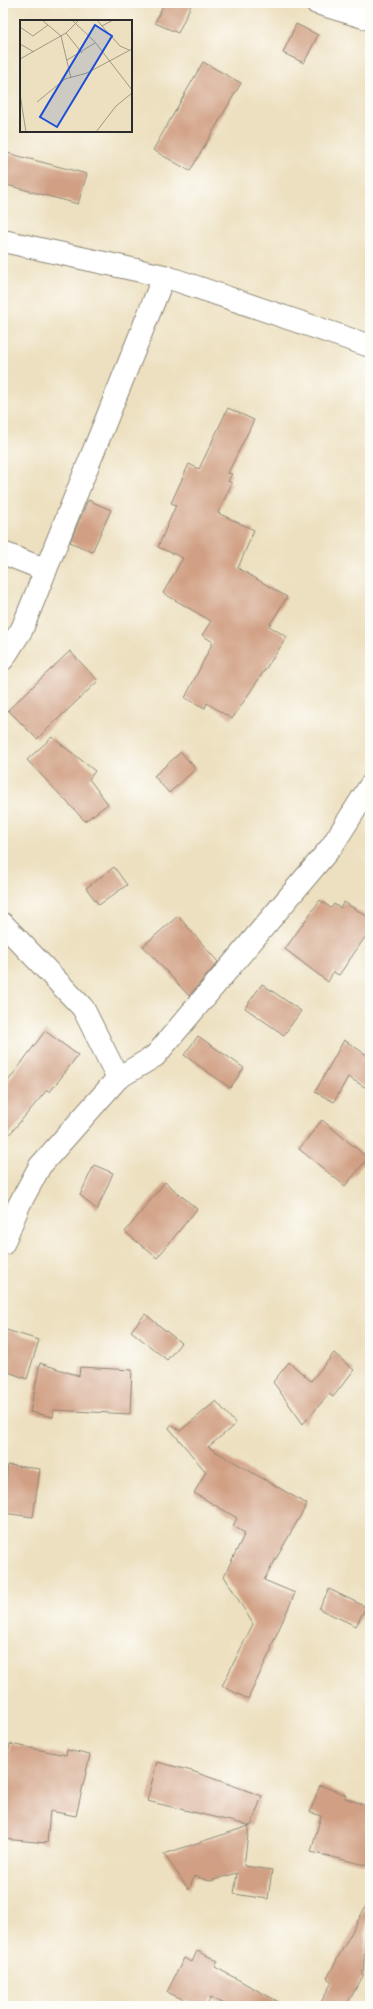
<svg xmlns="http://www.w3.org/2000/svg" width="373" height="2009" font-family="Dekko,sans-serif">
  <rect width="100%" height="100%" fill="#fdfcf7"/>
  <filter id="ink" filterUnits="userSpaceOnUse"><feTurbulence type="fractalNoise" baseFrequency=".025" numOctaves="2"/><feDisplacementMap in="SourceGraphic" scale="8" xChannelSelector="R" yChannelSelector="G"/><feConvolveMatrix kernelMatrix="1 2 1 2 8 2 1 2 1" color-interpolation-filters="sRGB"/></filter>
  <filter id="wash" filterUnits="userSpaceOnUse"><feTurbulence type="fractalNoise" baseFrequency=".012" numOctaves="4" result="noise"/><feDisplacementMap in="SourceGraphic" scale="16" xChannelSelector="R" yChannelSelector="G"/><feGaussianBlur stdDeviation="0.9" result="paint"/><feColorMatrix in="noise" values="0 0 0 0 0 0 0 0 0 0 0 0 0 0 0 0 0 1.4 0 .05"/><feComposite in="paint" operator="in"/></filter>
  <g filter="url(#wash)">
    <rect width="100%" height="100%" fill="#ede0c0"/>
    <g id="blocks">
      <!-- building -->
      <path fill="#d1a084" d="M164 3H192L178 33 155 23Z
        M296 24 318 35 304 63 283 53Z
        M203 62 241 83 190 171 153 150Z
        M3 152 87 174 78 204 3 184Z
        M228 408 254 420 228 473 232 474 228 481 232 483 218 513 254 530 238 568 287 597 269 626 287 637 232 719 207 703 205 708 185 698 213 642 202 635 211 621 163 593 183 558 158 547 176 505 171 503 189 464 199 469Z
        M88 500 111 510 92 552 70 542Z
        M70 651 98 681 37 739 8 710Z
        M52 737 95 771 89 779 108 804 85 821 27 760Z
        M181 752 196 769 169 793 154 776Z
        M114 867 127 885 99 905 86 888Z
        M320 900 331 908 334 904 340 908 344 902 370 918V930L339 975 333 972 328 982 285 949Z
        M178 916 218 962 189 996 143 946Z
        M262 984 301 1011 284 1035 245 1008Z
        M45 1031 78 1055 50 1092 47 1090 3 1142V1088Z
        M198 1036 244 1068 230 1088 184 1055Z
        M344 1040 370 1057V1090L348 1077 334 1102 315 1092Z
        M322 1120 368 1158 345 1186 299 1149Z
        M94 1165 113 1173 97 1210 80 1195Z
        M165 1182 197 1209 157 1258 125 1232Z
        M145 1314 181 1343 167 1360 131 1331Z
        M3 1329 39 1340 27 1379 3 1370Z
        M334 1353 354 1370 333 1397 329 1394 303 1424 273 1382 289 1362 311 1381Z
        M40 1363 79 1376 80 1367 132 1370 130 1414 54 1410 53 1417 30 1412Z
        M216 1401 236 1424 208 1447 307 1504 264 1580 295 1593 271 1647 272 1648 248 1699 222 1686 253 1624 224 1576 245 1533 233 1526 237 1518 194 1493 206 1472 169 1428 171 1425 180 1431Z
        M8 1465 40 1469 33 1517 3 1513Z
        M329 1589 366 1607 356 1626 319 1609Z
        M10 1744 66 1755 67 1750 90 1755 76 1816 50 1811 47 1843 3 1839V1780Z
        M157 1762 192 1771 262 1796 251 1826 147 1801Z
        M320 1785 346 1795 345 1798 370 1807V1866L311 1852 321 1816 310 1812Z
        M249 1826 244 1866 272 1870 268 1899 234 1894 237 1873 210 1881 194 1876 189 1890 164 1854Z
        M367 1904 363 1976 346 2006H319L332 1982 327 1978Z
        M197 1951 218 1961 215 1967 286 2006H228L211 1997 206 2006H197L167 1992 184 1958 192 1962Z"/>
    </g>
  </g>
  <g filter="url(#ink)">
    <use href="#blocks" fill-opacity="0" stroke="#8c8676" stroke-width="1"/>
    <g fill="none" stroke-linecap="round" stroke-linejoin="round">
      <!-- minor casing -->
      <g stroke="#8c8676" stroke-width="24">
        <path id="minor" d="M317 3 370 19
          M3 241 164 276 370 346
          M3 553 46 570
          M3 659 22 629 164 276
          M3 924 83 1008 118 1078
          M3 1244 19 1205 40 1166 118 1078 155 1056 332 846 370 786"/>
      </g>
      <!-- minor -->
      <use href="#minor" stroke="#fff" stroke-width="22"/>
    </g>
  </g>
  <!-- overview -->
  <g transform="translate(20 20)">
    <rect width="112" height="112" fill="#ede0c0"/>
    <path fill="none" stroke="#9f9884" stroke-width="1" d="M22 0 41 16 51 58M52 0 75 22 112 70M77 0 82 6 93 0M82 6 100 26 109 30M0 7 13 16 28 5M46 13 62 33M0 24 14 32M0 39 46 13 59 0M47 40 75 23M0 74 6 112M17 82 45 59 67 53 112 29M76 112 96 86 112 73"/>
    <path fill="#1d4ed8" fill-opacity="0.15" stroke="#1d4ed8" stroke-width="2" d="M75 5 92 16 37 107 20 97Z"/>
    <rect width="112" height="112" fill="none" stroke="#2b2b2b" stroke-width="2"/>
  </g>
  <!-- margin -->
  <rect width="373" height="2009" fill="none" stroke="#fdfcf7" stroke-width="16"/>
</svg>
